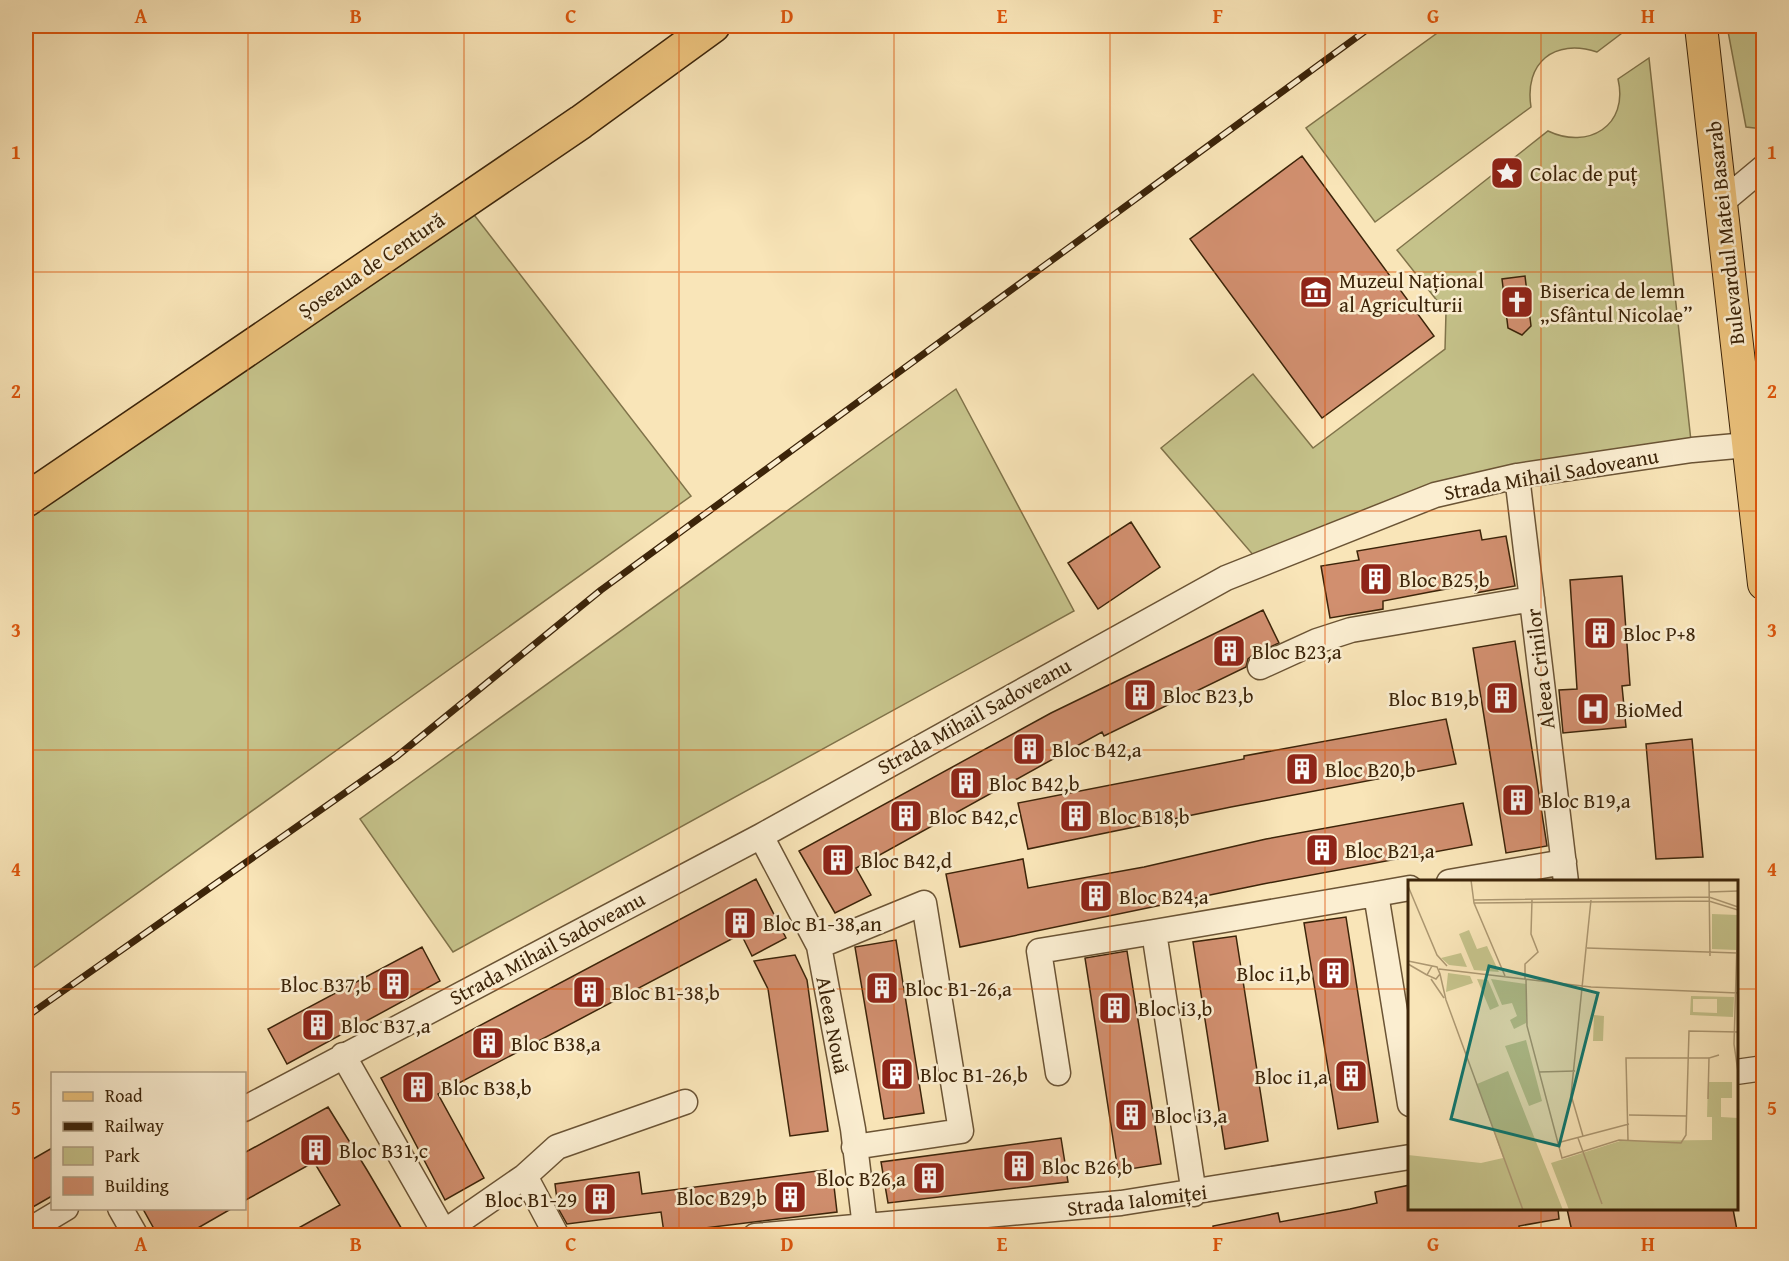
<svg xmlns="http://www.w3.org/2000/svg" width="1789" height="1261" font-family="'Gentium Book Plus',serif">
  <rect width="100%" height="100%" fill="#f9e5b8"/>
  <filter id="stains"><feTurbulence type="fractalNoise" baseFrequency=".00333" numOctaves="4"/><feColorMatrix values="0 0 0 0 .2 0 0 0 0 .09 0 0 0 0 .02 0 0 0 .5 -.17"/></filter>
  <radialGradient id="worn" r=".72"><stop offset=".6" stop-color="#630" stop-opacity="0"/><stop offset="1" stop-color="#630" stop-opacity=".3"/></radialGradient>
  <!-- green -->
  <path fill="#c5c28a" stroke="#80734a" stroke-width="1.5" d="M1447 26 1630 27 1597 52C1554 38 1524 63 1531 107L1375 222 1306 128Z
    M1727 26H1763V129L1746 127Z
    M1649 58 1692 450 1517 476 1261 564 1161 448 1253 374 1313 448 1445 349 1446 312 1397 250 1548 131C1588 150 1629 126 1618 79Z
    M458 194 691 496 26 973V481Z
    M956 389 1074 611 453 952 360 819Z"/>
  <!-- building -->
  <path fill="#d18f6f" stroke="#3c2409" stroke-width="1.5" d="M1302 156 1434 336 1322 418 1190 239Z
    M1525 276 1531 326 1522 335 1508 328 1502 279Z
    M1131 522 1160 567 1098 609 1068 563Z
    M1480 530 1482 540 1506 536 1515 586 1475 593 1474 584 1430 592 1383 601V609L1330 618 1321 566 1359 560 1357 551Z
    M1622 576 1630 685 1622 686 1626 727 1563 733 1559 690 1577 689 1570 580Z
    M1263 610 1279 643 1254 654 1248 659 1246 667 1104 736 1102 732 856 868 871 895 835 913 799 851 1051 713Z
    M1515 641 1547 846 1506 853 1473 648Z
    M1446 719 1456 764 1231 807 1028 849 1018 803 1244 759V756Z
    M1692 739 1703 857 1656 859 1646 744Z
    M1463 803 1472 845 1263 884 960 947 946 874 1023 859 1028 888 1144 867 1266 839Z
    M756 879 786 938 752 956 741 934 438 1094 484 1178 445 1200 381 1078Z
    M1346 917 1378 1122 1338 1129 1304 923Z
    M1236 936 1268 1141 1225 1149 1193 942Z
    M896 940 924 1113 884 1119 855 947Z
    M422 947 440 981 287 1064 268 1029Z
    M1127 951 1161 1164 1118 1171 1085 958Z
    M795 955 807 980 828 1131 790 1136 768 989 754 961Z
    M328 1107 367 1170 406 1236H284L340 1205 314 1162 244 1201V1153Z
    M1061 1138 1068 1182 888 1203 881 1162Z
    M52 1148V1196L26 1211V1163Z
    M832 1169 837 1212 664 1233 661 1212 567 1224 558 1208 555 1184 639 1172 642 1194Z
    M1410 1185V1209H1558L1559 1219 1519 1226 1520 1236H1214L1213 1226 1278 1213 1280 1222 1350 1209 1377 1203 1375 1192Z
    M143 1209H231L184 1236H158Z
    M1567 1209H1733L1737 1230 1716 1236H1573Z"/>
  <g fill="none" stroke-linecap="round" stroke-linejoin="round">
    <!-- minor casing -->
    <g stroke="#6b5435" stroke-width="27">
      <path id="minor" d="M1722 202 1764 167
        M1517 476 1566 882
        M1260 667 1317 641 1351 630 1532 599
        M761 836 819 946 853 1129 865 1227
        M1449 882 1564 862
        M1410 888 1376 894 1410 1104
        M819 946 924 903 961 1131 854 1147
        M343 1055 444 1232 438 1236
        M1736 1072 1764 1068
        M1058 1073 1039 951 1154 932
        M244 1109 761 836 1226 578 1435 495 1517 476 1692 450 1747 445
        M1194 1194 1154 932 1376 894
        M120 1208 136 1236
        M26 1232 66 1208
        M444 1232 525 1176
        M557 1236 525 1176 557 1147 685 1102
        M755 1236 1121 1203 1410 1157"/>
    </g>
    <!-- major casing -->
    <g stroke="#3c2409" stroke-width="34">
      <path id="major" d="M1701 26 1764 584"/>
    </g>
    <!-- highway casing -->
    <g stroke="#3c2409" stroke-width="36">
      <path id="highway" d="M26 500 581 122 713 26"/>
    </g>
    <!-- minor -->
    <use href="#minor" stroke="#fbeed1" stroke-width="24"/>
    <!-- major -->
    <use href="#major" stroke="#ecc27c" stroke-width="32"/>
    <!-- highway -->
    <use href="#highway" stroke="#ecc27c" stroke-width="33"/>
    <!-- rail casing -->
    <g stroke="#3c2409" stroke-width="7">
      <path id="rail" d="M26 1017 396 757 601 590 1372 26"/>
    </g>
    <!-- rail -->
    <use href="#rail" stroke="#fbeed1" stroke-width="4.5" stroke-dasharray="14" stroke-linecap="butt"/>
  </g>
  <!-- grid -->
  <path fill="none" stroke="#df560c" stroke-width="1.5" stroke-opacity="0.55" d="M248 26V1236M464 26V1236M679 26V1236M894 26V1236M1110 26V1236M1325 26V1236M1541 26V882M26 272H1764M26 511H1764M26 750H1764M26 989H1410M1736 989H1764M1541 1208V1236"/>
  <!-- icons -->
  <defs>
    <g id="sight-square" transform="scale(1.725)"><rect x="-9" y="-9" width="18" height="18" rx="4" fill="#8f2418" stroke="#fbeed1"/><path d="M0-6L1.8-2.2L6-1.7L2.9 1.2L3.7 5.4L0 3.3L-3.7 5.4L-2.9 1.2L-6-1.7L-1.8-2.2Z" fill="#fff"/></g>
    <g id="museum-square" transform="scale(1.725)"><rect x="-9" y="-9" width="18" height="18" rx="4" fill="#8f2418" stroke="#fbeed1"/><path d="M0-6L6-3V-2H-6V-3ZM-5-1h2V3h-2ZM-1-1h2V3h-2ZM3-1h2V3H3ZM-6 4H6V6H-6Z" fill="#fff"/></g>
    <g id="church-square" transform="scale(1.725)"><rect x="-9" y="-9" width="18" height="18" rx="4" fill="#8f2418" stroke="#fbeed1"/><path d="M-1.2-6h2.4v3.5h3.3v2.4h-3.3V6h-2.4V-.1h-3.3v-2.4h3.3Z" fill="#fff"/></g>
    <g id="building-square" transform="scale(1.725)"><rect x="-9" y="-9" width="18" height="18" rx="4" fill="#8f2418" stroke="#fbeed1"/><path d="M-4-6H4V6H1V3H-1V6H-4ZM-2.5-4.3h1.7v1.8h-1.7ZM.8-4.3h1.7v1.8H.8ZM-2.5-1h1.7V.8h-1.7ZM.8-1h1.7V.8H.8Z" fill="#fff"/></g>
    <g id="hospital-square" transform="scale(1.725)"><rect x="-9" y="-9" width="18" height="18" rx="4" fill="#8f2418" stroke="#fbeed1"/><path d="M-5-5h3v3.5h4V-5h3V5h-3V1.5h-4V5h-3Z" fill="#fff"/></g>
  </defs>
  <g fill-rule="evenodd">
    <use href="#sight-square" x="1507" y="173"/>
    <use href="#museum-square" x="1316" y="292"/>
    <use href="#church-square" x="1517" y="302"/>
    <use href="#building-square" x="1376" y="579"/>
    <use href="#building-square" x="1600" y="633"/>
    <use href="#building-square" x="1229" y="651"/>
    <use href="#building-square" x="1140" y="695"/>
    <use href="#building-square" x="1502" y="698"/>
    <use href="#hospital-square" x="1593" y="709"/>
    <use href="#building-square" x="1029" y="749"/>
    <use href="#building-square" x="1302" y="769"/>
    <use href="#building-square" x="966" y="783"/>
    <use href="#building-square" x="1518" y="800"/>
    <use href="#building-square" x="906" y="816"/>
    <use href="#building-square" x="1076" y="816"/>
    <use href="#building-square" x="1322" y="850"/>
    <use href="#building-square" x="838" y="860"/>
    <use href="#building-square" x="1096" y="896"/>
    <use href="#building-square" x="740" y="923"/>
    <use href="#building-square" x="1334" y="973"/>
    <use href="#building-square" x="394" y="984"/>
    <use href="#building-square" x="882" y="988"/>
    <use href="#building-square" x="589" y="992"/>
    <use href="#building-square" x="1115" y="1008"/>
    <use href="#building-square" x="318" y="1025"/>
    <use href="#building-square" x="488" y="1043"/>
    <use href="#building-square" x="897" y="1074"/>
    <use href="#building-square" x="1351" y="1076"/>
    <use href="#building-square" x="418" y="1087"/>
    <use href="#building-square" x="1131" y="1115"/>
    <use href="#building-square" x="316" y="1150"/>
    <use href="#building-square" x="1019" y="1166"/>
    <use href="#building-square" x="929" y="1178"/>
    <use href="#building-square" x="790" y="1197"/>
    <use href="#building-square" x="600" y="1199"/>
  </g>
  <g text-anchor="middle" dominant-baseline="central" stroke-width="5" stroke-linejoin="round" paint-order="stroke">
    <!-- poi labels -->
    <g font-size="21" fill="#3c2409" stroke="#fbeed1" text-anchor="start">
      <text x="1530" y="173">Colac de puț</text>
      <text x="1339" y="280">Muzeul Național<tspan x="1339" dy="24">al Agriculturii</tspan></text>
      <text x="1540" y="290">Biserica de lemn<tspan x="1540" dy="24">„Sfântul Nicolae”</tspan></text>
      <text x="1399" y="579">Bloc B25,b</text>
      <text x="1623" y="633">Bloc P+8</text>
      <text x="1252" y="651">Bloc B23,a</text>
      <text x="1163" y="695">Bloc B23,b</text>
      <text x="1479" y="698" text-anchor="end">Bloc B19,b</text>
      <text x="1616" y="709">BioMed</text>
      <text x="1052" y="749">Bloc B42,a</text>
      <text x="1325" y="769">Bloc B20,b</text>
      <text x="989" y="783">Bloc B42,b</text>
      <text x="1541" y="800">Bloc B19,a</text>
      <text x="929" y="816">Bloc B42,c</text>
      <text x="1099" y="816">Bloc B18,b</text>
      <text x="1345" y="850">Bloc B21,a</text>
      <text x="861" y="860">Bloc B42,d</text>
      <text x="1119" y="896">Bloc B24,a</text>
      <text x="763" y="923">Bloc B1-38,an</text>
      <text x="1311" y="973" text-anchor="end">Bloc i1,b</text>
      <text x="371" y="984" text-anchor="end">Bloc B37,b</text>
      <text x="905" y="988">Bloc B1-26,a</text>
      <text x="612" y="992">Bloc B1-38,b</text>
      <text x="1138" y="1008">Bloc i3,b</text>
      <text x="341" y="1025">Bloc B37,a</text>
      <text x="511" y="1043">Bloc B38,a</text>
      <text x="920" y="1074">Bloc B1-26,b</text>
      <text x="1328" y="1076" text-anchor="end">Bloc i1,a</text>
      <text x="441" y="1087">Bloc B38,b</text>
      <text x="1154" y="1115">Bloc i3,a</text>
      <text x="339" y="1150">Bloc B31,c</text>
      <text x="1042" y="1166">Bloc B26,b</text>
      <text x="906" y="1178" text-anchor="end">Bloc B26,a</text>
      <text x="767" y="1197" text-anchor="end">Bloc B29,b</text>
      <text x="577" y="1199" text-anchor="end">Bloc B1-29</text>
    </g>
    <!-- street labels -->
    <g font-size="21" fill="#3c2409" stroke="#fbeed1">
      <text transform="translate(1725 233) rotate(-96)">Bulevardul Matei Basarab</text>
      <text transform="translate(371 265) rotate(-34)">Șoseaua de Centură</text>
      <text transform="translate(1551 474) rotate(-10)">Strada Mihail Sadoveanu</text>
      <text transform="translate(1540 669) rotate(-97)">Aleea Crinilor</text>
      <text transform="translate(974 716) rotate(-29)">Strada Mihail Sadoveanu</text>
      <text transform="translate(547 948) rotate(-28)">Strada Mihail Sadoveanu</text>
      <text transform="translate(833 1025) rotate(79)">Aleea Nouă</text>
      <text transform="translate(1137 1200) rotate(-7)">Strada Ialomiței</text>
    </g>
  </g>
  <!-- overview -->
  <g transform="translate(1408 880)">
    <rect width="330" height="330" fill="#f9e5b8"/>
    <path d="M304 34 330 35 329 70 304 69ZM61 50 69 69 79 66 91 92 66 90 51 54ZM53 73 59 87 41 85 33 78ZM40 93 62 96 65 103 38 112ZM69 99 80 100 91 126 82 130ZM83 99 118 104V143L106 149 102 140 109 136 104 123 94 125ZM283 116 326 117 325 137 282 135ZM285 119H309V133L285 132ZM186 135 196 136 195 161H185ZM118 160 134 221 121 226 97 166ZM100 191 155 330H0V275L73 283 95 278 69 204ZM300 202H324V218H313V237L330 238V330H161L143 283 212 261 304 260V237H299Z" fill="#c5c28a" fill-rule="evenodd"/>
    <path fill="none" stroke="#ad9872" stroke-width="1.5" d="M63 0 66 23 97 96M301 0 302 76M0 6 29 75 39 86M301 12 330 11M65 20 301 17 330 27M66 23 301 21 330 30M330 30 326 164 330 192M179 68 329 73M0 81 29 87 32 94 28 99 19 95 24 86M0 84 19 95M31 89 183 107 330 113M32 94 38 120 115 330M23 99 36 118M117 99V84L130 72 123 54 124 20M118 100 119 146 154 278 211 260 273 263 278 255 281 151 330 152M131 192 167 191M300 219 301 178 311 175M221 235 279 236M175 256 163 215 183 20M170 258 194 324M220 260 218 178H301M149 263 221 244"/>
    <path fill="#0f766e" fill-opacity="0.15" stroke="#0f766e" stroke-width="3" d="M81 86 190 113 151 266 43 239Z"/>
    <rect width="330" height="330" fill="none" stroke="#3c2409" stroke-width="3"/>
  </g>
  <!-- margin -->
  <rect width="1789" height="1261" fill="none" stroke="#f9e5b8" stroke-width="66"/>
  <!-- legend -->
  <rect x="51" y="1072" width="195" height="138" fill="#fbeed1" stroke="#af9d81" stroke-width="1.5"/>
  <rect x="63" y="1092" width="30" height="9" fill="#ecc27c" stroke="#af9d81" stroke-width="1.5"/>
  <text x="105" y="1102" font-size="18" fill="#3c2409">Road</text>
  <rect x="63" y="1122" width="30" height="9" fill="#3c2409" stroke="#af9d81" stroke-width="1.5"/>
  <text x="105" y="1132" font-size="18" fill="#3c2409">Railway</text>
  <rect x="63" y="1147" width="30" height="18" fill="#c5c28a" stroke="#af9d81" stroke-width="1.5"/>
  <text x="105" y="1162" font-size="18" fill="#3c2409">Park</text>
  <rect x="63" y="1177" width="30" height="18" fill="#d18f6f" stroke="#af9d81" stroke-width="1.5"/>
  <text x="105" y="1192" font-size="18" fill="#3c2409">Building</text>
  <rect x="33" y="33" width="1723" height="1195" fill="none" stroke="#df560c" stroke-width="2"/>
  <g font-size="20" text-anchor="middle" font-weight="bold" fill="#df560c">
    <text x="141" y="23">A</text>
    <text x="356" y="23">B</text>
    <text x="571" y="23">C</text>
    <text x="787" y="23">D</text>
    <text x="1002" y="23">E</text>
    <text x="1218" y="23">F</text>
    <text x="1433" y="23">G</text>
    <text x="1648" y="23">H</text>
    <text x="16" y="159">1</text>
    <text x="1772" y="159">1</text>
    <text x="16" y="398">2</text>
    <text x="1772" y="398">2</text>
    <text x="16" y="637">3</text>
    <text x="1772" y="637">3</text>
    <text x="16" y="876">4</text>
    <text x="1772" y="876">4</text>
    <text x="16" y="1115">5</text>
    <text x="1772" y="1115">5</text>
    <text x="141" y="1251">A</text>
    <text x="356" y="1251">B</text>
    <text x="571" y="1251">C</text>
    <text x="787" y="1251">D</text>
    <text x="1002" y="1251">E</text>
    <text x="1218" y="1251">F</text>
    <text x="1433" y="1251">G</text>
    <text x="1648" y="1251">H</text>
  </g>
  <rect width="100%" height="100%" filter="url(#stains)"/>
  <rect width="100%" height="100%" fill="url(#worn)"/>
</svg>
